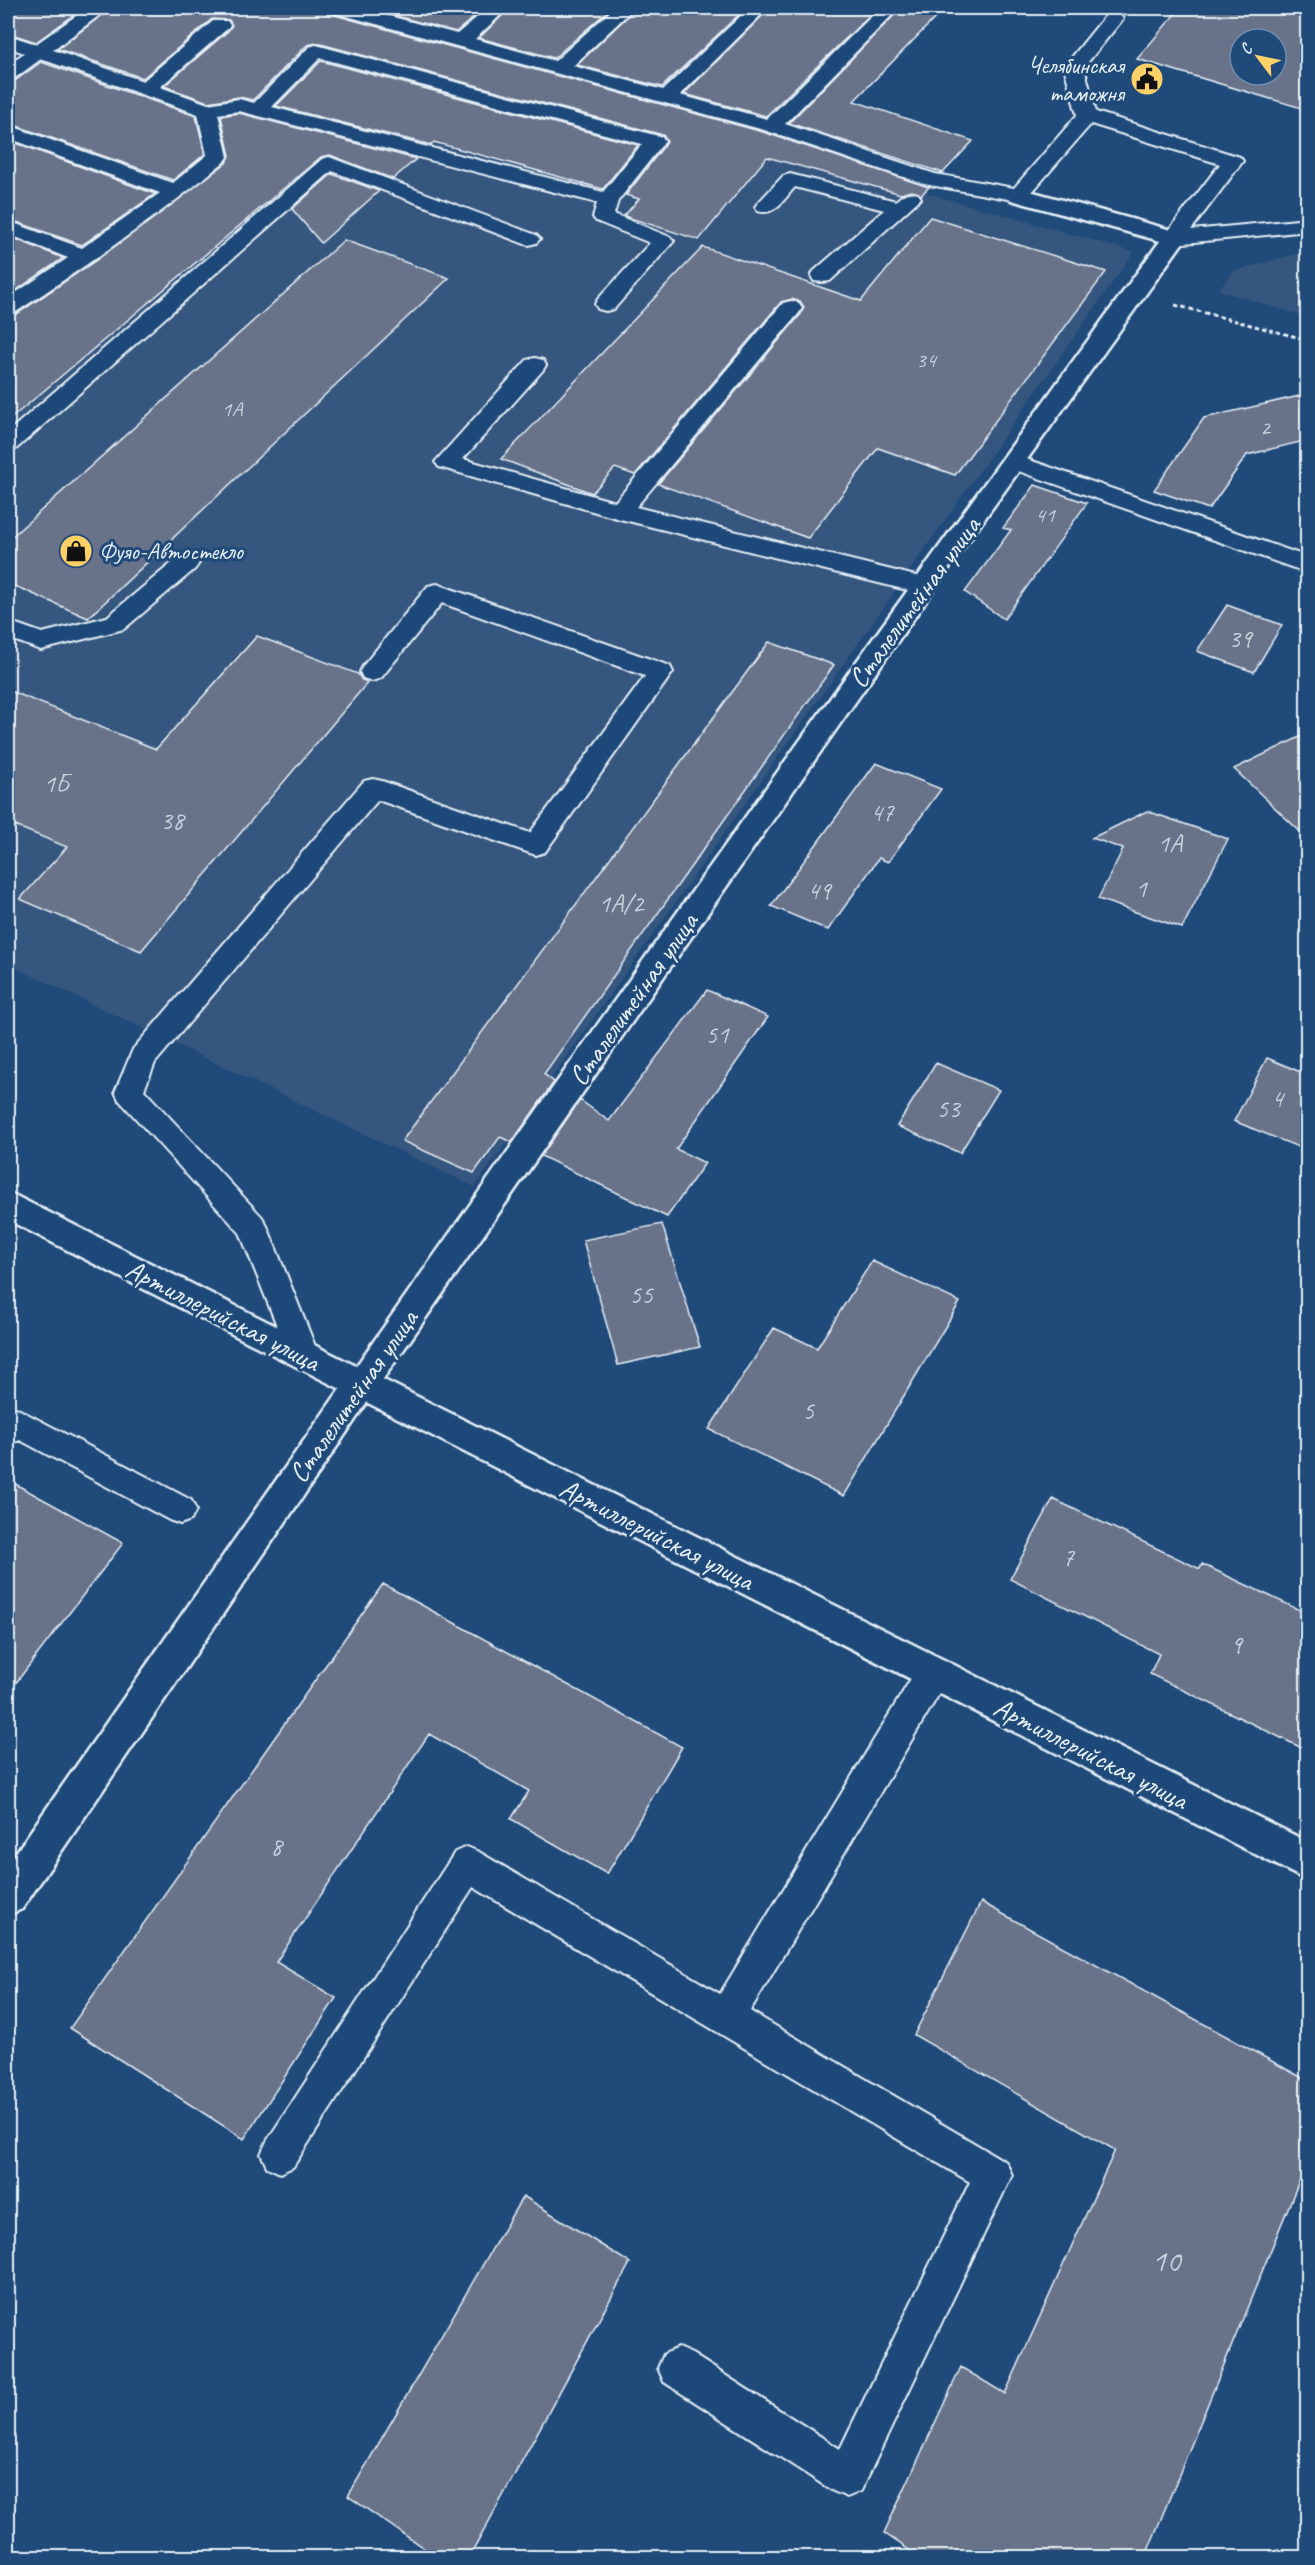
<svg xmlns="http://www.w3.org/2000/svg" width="1315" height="2565" font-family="Caveat,sans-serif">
  <rect width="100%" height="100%" fill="#1f4a7a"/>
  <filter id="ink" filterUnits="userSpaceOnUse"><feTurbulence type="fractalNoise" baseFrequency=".0167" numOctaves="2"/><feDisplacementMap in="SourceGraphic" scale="12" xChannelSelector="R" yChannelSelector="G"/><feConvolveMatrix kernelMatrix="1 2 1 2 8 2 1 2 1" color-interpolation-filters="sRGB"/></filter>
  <g filter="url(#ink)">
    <!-- built -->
    <path fill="#35567e" d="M38 8H945L824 130 810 160 1134 252 475 1187 8 964V30Z
      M1307 251V317L1218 290 1234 271Z"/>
    <!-- building -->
    <path fill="#687289" stroke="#e8f1f8" stroke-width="1.5" fill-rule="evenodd" d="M8 8H84L36 42 8 33Z
      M111 8H327L331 14 763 132 929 187 921 195 912 191 901 194 767 157 699 240 624 216 639 199 626 195 667 142 663 135 317 43 307 45 253 100 239 97 208 102 164 86 228 31 232 25 229 20 212 19 143 78 58 49Z
      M366 8H485L456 32Z
      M510 8H611L554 58 479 38Z
      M636 8H746L662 87 577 65Z
      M770 8H877L766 116 684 94Z
      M901 8H945L854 101 973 141 943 173 789 123Z
      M1180 8H1308V110L1137 59ZM1240 39H1276V75H1240Z
      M321 61 638 145 603 189 434 142 431 145 276 106Z
      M41 62 196 116 205 154 173 180 8 123V82L16 80Z
      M239 113 416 159 393 179 330 155 321 157 8 421V315L17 314 98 259 226 163 230 156 221 116Z
      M8 140 155 194 82 245 8 219Z
      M332 174 379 191 321 243 292 209Z
      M930 217 1106 272 955 475 878 448 808 538 658 484 801 314 804 307 800 301 792 299 781 302 635 475 615 468 592 493 501 459 703 247 861 301Z
      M8 236 63 258 8 296Z
      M344 240 449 278 88 618 8 583V540Z
      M1308 394V440L1247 455 1209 509 1154 490 1204 418Z
      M1035 485 1087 503 1004 619 965 592 1011 530 1003 528Z
      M1227 605 1282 625 1254 672 1197 651Z
      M257 636 358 674 362 680 368 682 141 951 20 899 67 847 8 823V690L156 749Z
      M769 642 834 665 544 1074 554 1082 512 1142 500 1137 474 1173 402 1141Z
      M1308 733V839L1234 769Z
      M876 763 941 789 888 862 879 858 828 930 771 906Z
      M1147 811 1228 839 1182 928 1098 899 1123 849 1092 838Z
      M707 990 768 1017 676 1149 705 1163 667 1217 541 1156 580 1100 609 1121Z
      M1267 1058 1308 1075V1151L1234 1121Z
      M936 1063 999 1090 960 1153 897 1126Z
      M662 1224 700 1347 618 1365 583 1240Z
      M872 1261 960 1302 844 1496 709 1429 774 1328 817 1348Z
      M8 1480 123 1543 8 1693Z
      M1053 1499 1200 1569 1202 1564 1308 1614V1751L1150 1674 1159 1654 1010 1579Z
      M383 1584 682 1747 607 1874 511 1819 529 1791 429 1734 276 1962 336 1998 244 2139 70 2028Z
      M981 1902 1308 2081V2159L1145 2558H921L884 2533 961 2367 1005 2394 1115 2150 914 2035Z
      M523 2196 630 2263 469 2558H438L348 2496Z"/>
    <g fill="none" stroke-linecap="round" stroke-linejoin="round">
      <!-- lane casing -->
      <g stroke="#e8f1f8" stroke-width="4">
        <path id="lane" d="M87 8H109L53 50 143 81 213 21H227L230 25 227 29 160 87 208 104 239 99 254 103 309 47 316 45 662 137 665 141 618 201 614 214 670 237 674 241 614 309 606 311 598 309 595 304 598 299 650 243 596 221 593 217 597 203 239 111 218 114 228 157 225 161C159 216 88 264 16 312L8 313V298L68 258 8 234V221L82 248 160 193 8 138V125L173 183 207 155 198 114 41 59 15 78 8 80V65L24 53 8 47V35L36 44ZM320 58 642 144 603 192 272 107Z
          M329 8H359L457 34 488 8H508L475 39 555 61 614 8H634L573 66 663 90 749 8H768L680 95 767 119 880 8H899L785 124 935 174 1014 188 1077 115 1064 67 1106 15H1120L1123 19 1084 67 1096 112 1240 157 1243 161 1191 230 1308 219V231L1174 244 1167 242 1163 238 1220 164 1091 124 1026 199 1019 201 924 184 764 130 332 12Z
          M329 157 536 235 540 239 536 243 529 245 522 243 332 171 16 449 8 451V432L322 159Z
          M790 174 896 201C903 194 908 191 918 194L921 198 830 281 822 282 814 281 811 276 814 271 884 210 795 187C784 199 775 216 758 211L755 207 758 203 783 176Z
          M791 301 799 303 802 308 799 313 636 507 932 580 935 586 932 592 923 594 620 519 439 467 435 462 527 360 535 358 543 360 546 365 543 370 463 459 615 502 783 303Z
          M1015 455 1308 557V573L1007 467 1003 462 1007 457Z
          M187 555 195 557 199 563 195 569 124 629 41 650 8 638V621L42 633 107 617 179 557Z
          M437 584 670 666 673 672 545 852 536 855 527 852 378 800 155 1063 144 1090 262 1217 267 1226 319 1356 315 1365 304 1369 293 1365 289 1356 240 1233 119 1100 115 1092 133 1049 364 781 373 779 382 781 530 833 645 676 442 603 381 678 372 681 363 678 360 672 363 666 428 586Z
          M16 1408 191 1500 196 1510 191 1520 180 1524 169 1520 20 1440 8 1445V1411Z
          M933 1657 945 1662 950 1673 945 1684 750 2011 1006 2162 1012 2175 861 2491 847 2497 833 2491 664 2382 658 2368 664 2354 678 2348 692 2354 840 2449 970 2182 473 1887 293 2167 280 2173 267 2167 261 2154 267 2141 455 1852 467 1847 479 1852 720 1994 921 1662Z"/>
      </g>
      <!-- street casing -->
      <g stroke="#e8f1f8" stroke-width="5">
        <path id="street" d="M1019 188 1182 233 1186 238 932 592 372 1395 22 1909 8 1915V1864C387 1319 770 778 1160 241L1011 200 1008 195 1011 190Z"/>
      </g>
      <!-- secondary casing -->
      <g stroke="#e8f1f8" stroke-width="5">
        <path id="secondary" d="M8 1192 1308 1842V1881L8 1220Z"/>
      </g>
      <!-- path -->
      <path stroke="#e8f1f8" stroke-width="3" stroke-dasharray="4.5 3" stroke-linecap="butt" d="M1175 305 1308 340"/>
      <!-- lane -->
      <use href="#lane" fill="#1f4a7a" fill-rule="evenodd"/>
      <!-- street -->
      <use href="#street" fill="#1f4a7a" fill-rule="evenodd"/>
      <!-- secondary -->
      <use href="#secondary" fill="#1f4a7a" fill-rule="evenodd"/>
    </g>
  </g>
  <!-- icons -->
  <defs>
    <g id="civic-disc" transform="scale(1.725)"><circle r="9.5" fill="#ffd166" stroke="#1f4a7a"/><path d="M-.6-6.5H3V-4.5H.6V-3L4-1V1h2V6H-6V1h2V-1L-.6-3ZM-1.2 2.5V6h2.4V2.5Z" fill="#111"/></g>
    <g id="shop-disc" transform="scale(1.725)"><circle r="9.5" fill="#ffd166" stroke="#1f4a7a"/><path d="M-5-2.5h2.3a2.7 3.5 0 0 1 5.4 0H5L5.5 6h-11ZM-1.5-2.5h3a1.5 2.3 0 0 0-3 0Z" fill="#111"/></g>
  </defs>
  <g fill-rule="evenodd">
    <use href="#civic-disc" x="1147" y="79"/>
    <use href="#shop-disc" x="76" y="551"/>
  </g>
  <g text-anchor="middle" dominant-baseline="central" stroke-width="6" stroke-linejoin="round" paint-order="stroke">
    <!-- far-number labels -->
    <g font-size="22" fill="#c8d1dc">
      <text x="926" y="360">34</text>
      <text x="232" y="409">1А</text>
      <text x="1265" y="428">2</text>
      <text x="1045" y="515">41</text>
    </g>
    <!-- far-poi labels -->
    <g font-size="24" fill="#e8f1f8" stroke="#1f4a7a" text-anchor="end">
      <text x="1124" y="65">Челябинская<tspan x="1124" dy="28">таможня</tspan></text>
      <text x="99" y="551" text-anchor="start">Фуяо-Автостекло</text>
    </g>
    <!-- number labels -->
    <g font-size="26" fill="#c8d1dc">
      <text x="1240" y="638">39</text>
      <text x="56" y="783">1Б</text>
      <text x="882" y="812">47</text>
      <text x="172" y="820">38</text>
      <text x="1170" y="843">1А</text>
      <text x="1141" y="888">1</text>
      <text x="819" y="890">49</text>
      <text x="621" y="903">1А/2</text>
      <text x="717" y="1034">51</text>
      <text x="1277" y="1098">4</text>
      <text x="948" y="1108">53</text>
      <text x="641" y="1294">55</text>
      <text x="808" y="1410">5</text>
      <text x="1068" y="1557">7</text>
      <text x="1236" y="1644">9</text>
      <text x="276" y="1846">8</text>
    </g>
    <!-- street labels -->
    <g font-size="28" fill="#e8f1f8" stroke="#1f4a7a">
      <text transform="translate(914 602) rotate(-54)">Сталелитейная улица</text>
      <text transform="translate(633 999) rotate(-55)">Сталелитейная улица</text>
      <text transform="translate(223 1315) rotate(27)">Артиллерийская улица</text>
      <text transform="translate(353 1396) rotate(-55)">Сталелитейная улица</text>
      <text transform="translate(657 1534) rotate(27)">Артиллерийская улица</text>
      <text transform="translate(1091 1753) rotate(27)">Артиллерийская улица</text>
    </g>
    <!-- near-number labels -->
    <g font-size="32" fill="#c8d1dc">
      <text x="1166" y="2260">10</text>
    </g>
  </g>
  <!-- margin -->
  <rect width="1315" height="2565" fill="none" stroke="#1f4a7a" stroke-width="30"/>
  <rect x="15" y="15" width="1285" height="2535" fill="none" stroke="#e8f1f8" stroke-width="2" filter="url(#ink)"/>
  <!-- north arrow -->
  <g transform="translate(1258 57) rotate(302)"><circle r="28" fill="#1f4a7a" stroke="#6f8dac" stroke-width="1.5"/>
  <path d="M0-4.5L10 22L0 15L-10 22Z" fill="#ffd166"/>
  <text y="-9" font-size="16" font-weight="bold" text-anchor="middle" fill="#e8f1f8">С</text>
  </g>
</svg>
